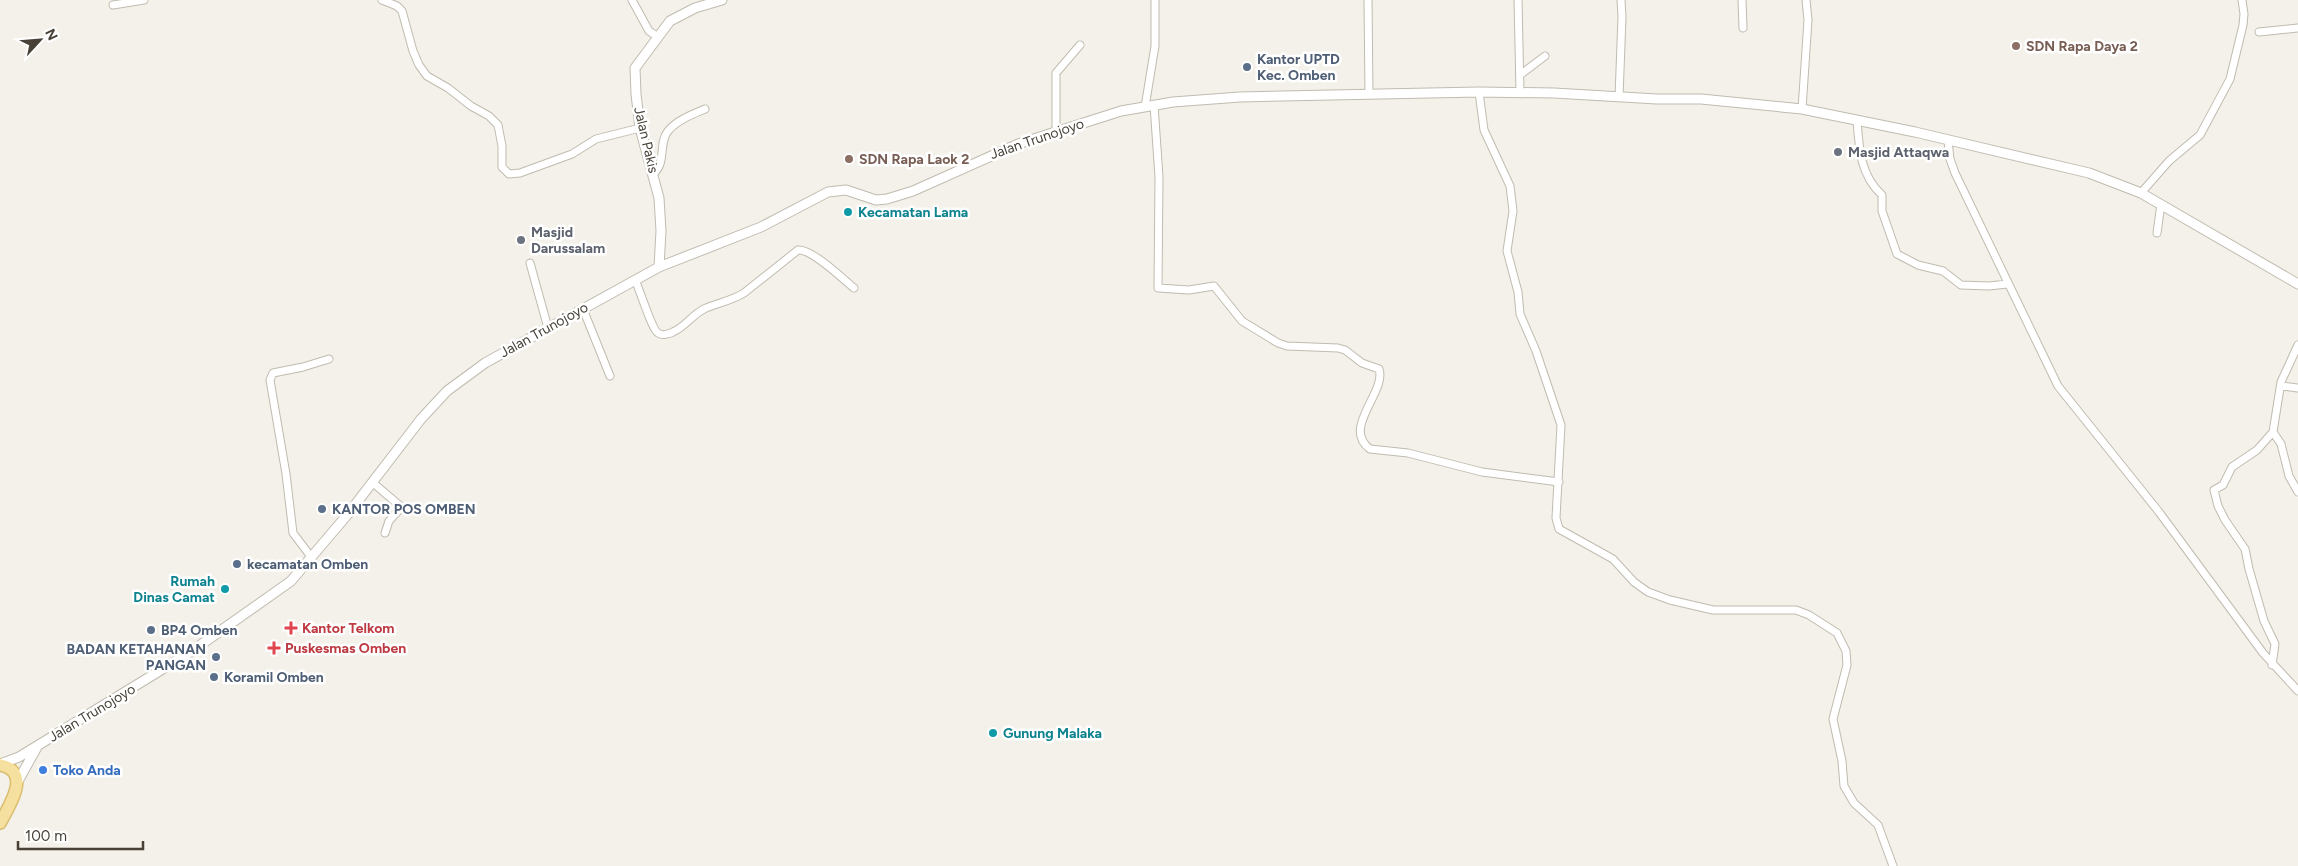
<svg xmlns="http://www.w3.org/2000/svg" width="2298" height="866" font-family="Figtree,sans-serif">
  <rect width="100%" height="100%" fill="#f3f1e9"/>
  <g fill="none" stroke-linecap="round" stroke-linejoin="round">
    <!-- minor casing -->
    <g stroke="#c1bbb0" stroke-width="9">
      <path id="minor" d="M382 0 397 6 402 11 413 51 419 65 427 76 448 88 471 106 489 116 498 125 502 146V167L509 174 520 173 572 154 596 139 640 128
        M632 0 649 31 658 37
        M1368 0 1369 94
        M1518 0 1520 92
        M1742 0 1743 28
        M113 5 144 0
        M2259 32 2298 28
        M1520 75 1545 56
        M1479 92 1484 130 1510 186 1513 211 1507 251 1518 292 1520 314 1536 351 1561 425 1556 518 1559 529 1613 559 1634 582 1648 592 1670 600 1713 610H1796L1809 615 1837 633 1846 651 1847 665 1833 719 1842 761 1844 786 1854 803 1878 825 1893 866
        M1619 97 1622 17 1621 0
        M1154 105 1159 177 1158 288 1189 290 1214 286 1242 321 1278 343 1287 346 1338 348 1345 350 1362 363 1379 369C1387 392 1341 428 1370 449L1408 453 1482 472 1559 482
        M1145 107 1155 46V0
        M1802 109 1808 20 1806 0
        M1857 120C1859 148 1860 175 1882 195V211L1897 254 1918 265 1943 271 1961 285 1989 286 2007 284
        M1056 131V73L1080 45
        M1948 140 1950 159 1955 173 2058 386 2159 512 2263 653 2298 691
        M653 174C667 163 658 143 668 131 677 120 693 114 705 109
        M2141 193 2169 161 2200 135 2230 79 2243 25 2244 14 2242 0
        M2157 233 2161 204
        M530 263 548 328
        M635 280C640 290 652 330 658 333 662 336 669 334 673 332 685 327 692 315 704 309 717 303 731 301 744 293L798 250C811 248 843 279 854 288
        M583 309 610 376
        M2298 345 2281 382 2273 432 2281 444 2289 476 2298 492
        M2281 386 2298 388
        M372 482 399 505 400 509 389 521 385 533
        M312 558 293 533 286 474 270 380 273 373 303 367 329 359
        M2272 665 2275 644 2264 621 2249 569 2245 549 2225 520 2218 506 2214 490 2223 485 2232 467 2257 450 2273 432"/>
    </g>
    <!-- tertiary casing -->
    <g stroke="#c1bbb0" stroke-width="11">
      <path id="tertiary" d="M659 267 661 231 659 198 640 128 636 94 635 68 670 21 695 8 722 0
        M0 764 19 757 192 651 291 581 348 514 421 419 447 391 485 363 659 267 761 227 828 192 846 190 876 200 887 199 913 191 1018 144 1121 111 1173 102 1240 97 1479 92 1554 93 1657 99H1701L1802 109 1915 132 2089 173 2141 193 2298 284
        M17 783 37 747"/>
    </g>
    <!-- primary casing -->
    <g stroke="#dbbd70" stroke-width="14">
      <path id="primary" d="M0 765C32 771 10 805 0 823"/>
    </g>
    <!-- minor -->
    <use href="#minor" stroke="#fff" stroke-width="7"/>
    <!-- tertiary -->
    <use href="#tertiary" stroke="#fff" stroke-width="9"/>
    <!-- primary -->
    <use href="#primary" stroke="#f6e09f" stroke-width="11"/>
  </g>
  <!-- markers -->
  <g fill="#8d6e63" stroke="#fff" stroke-width="2">
    <circle cx="2016" cy="46" r="5"/>
    <circle cx="849" cy="159" r="5"/>
  </g>
  <g fill="#5c6f8a" stroke="#fff" stroke-width="2">
    <circle cx="1247" cy="67" r="5"/>
    <circle cx="322" cy="509" r="5"/>
    <circle cx="237" cy="564" r="5"/>
    <circle cx="151" cy="630" r="5"/>
    <circle cx="216" cy="657" r="5"/>
    <circle cx="214" cy="677" r="5"/>
  </g>
  <g fill="#6b7280" stroke="#fff" stroke-width="2">
    <circle cx="1838" cy="152" r="5"/>
    <circle cx="521" cy="240" r="5"/>
  </g>
  <g fill="#0f9aa8" stroke="#fff" stroke-width="2">
    <circle cx="848" cy="212" r="5"/>
    <circle cx="225" cy="589" r="5"/>
    <circle cx="993" cy="733" r="5"/>
  </g>
  <g fill="#e0444e" stroke="#fff" stroke-width="2">
    <path d="M288.5 620.5h5v5h5v5h-5v5h-5v-5h-5v-5h5z"/>
    <path d="M271.5 640.5h5v5h5v5h-5v5h-5v-5h-5v-5h5z"/>
  </g>
  <circle fill="#3f7fe0" stroke="#fff" stroke-width="2" cx="43" cy="770" r="5"/>
  <g text-anchor="middle" dominant-baseline="central" stroke-width="5" stroke-linejoin="round" paint-order="stroke">
    <!-- education labels -->
    <g font-size="14" font-weight="bold" fill="#785e54" stroke="#fff" text-anchor="start">
      <text x="2026" y="46">SDN Rapa Daya 2</text>
      <text x="859" y="159">SDN Rapa Laok 2</text>
    </g>
    <!-- service labels -->
    <g font-size="14" font-weight="bold" fill="#4e5e75" stroke="#fff" text-anchor="start">
      <text x="1257" y="59">Kantor UPTD<tspan x="1257" dy="16">Kec. Omben</tspan></text>
      <text x="332" y="509">KANTOR POS OMBEN</text>
      <text x="247" y="564">kecamatan Omben</text>
      <text x="161" y="630">BP4 Omben</text>
      <text x="206" y="649" text-anchor="end">BADAN KETAHANAN<tspan x="206" dy="16">PANGAN</tspan></text>
      <text x="224" y="677">Koramil Omben</text>
    </g>
    <!-- street labels -->
    <g font-size="14" fill="#474138" stroke="#fff">
      <text transform="translate(1037 139) rotate(-19)">Jalan Trunojoyo</text>
      <text transform="translate(646 140) rotate(77)">Jalan Pakis</text>
      <text transform="translate(544 330) rotate(-29)">Jalan Trunojoyo</text>
      <text transform="translate(92 713) rotate(-31)">Jalan Trunojoyo</text>
    </g>
    <!-- worship labels -->
    <g font-size="14" font-weight="bold" fill="#5b616d" stroke="#fff" text-anchor="start">
      <text x="1848" y="152">Masjid Attaqwa</text>
      <text x="531" y="232">Masjid<tspan x="531" dy="16">Darussalam</tspan></text>
    </g>
    <!-- culture labels -->
    <g font-size="14" font-weight="bold" fill="#0d838f" stroke="#fff" text-anchor="start">
      <text x="858" y="212">Kecamatan Lama</text>
      <text x="215" y="581" text-anchor="end">Rumah<tspan x="215" dy="16">Dinas Camat</tspan></text>
      <text x="1003" y="733">Gunung Malaka</text>
    </g>
    <!-- health labels -->
    <g font-size="14" font-weight="bold" fill="#be3a42" stroke="#fff" text-anchor="start">
      <text x="302" y="628">Kantor Telkom</text>
      <text x="285" y="648">Puskesmas Omben</text>
    </g>
    <!-- shop labels -->
    <g font-size="14" font-weight="bold" fill="#366cbe" stroke="#fff" text-anchor="start">
      <text x="53" y="770">Toko Anda</text>
    </g>
  </g>
  <!-- north arrow -->
  <g transform="translate(40 40) rotate(64)" stroke="#ffffff" stroke-width="4" paint-order="stroke">
  <path d="M0-4L9 19L0 12L-9 19Z" fill="#474138"/>
  <text y="-8" font-size="14" font-weight="bold" text-anchor="middle" fill="#474138">N</text>
  </g>
  <!-- scale -->
  <path d="M18 841v8h125v-8" fill="none" stroke="#474138" stroke-width="2.5"/>
  <text x="25" y="841" font-size="15" fill="#474138" stroke="#ffffff" stroke-width="4" paint-order="stroke">100 m</text>
</svg>
